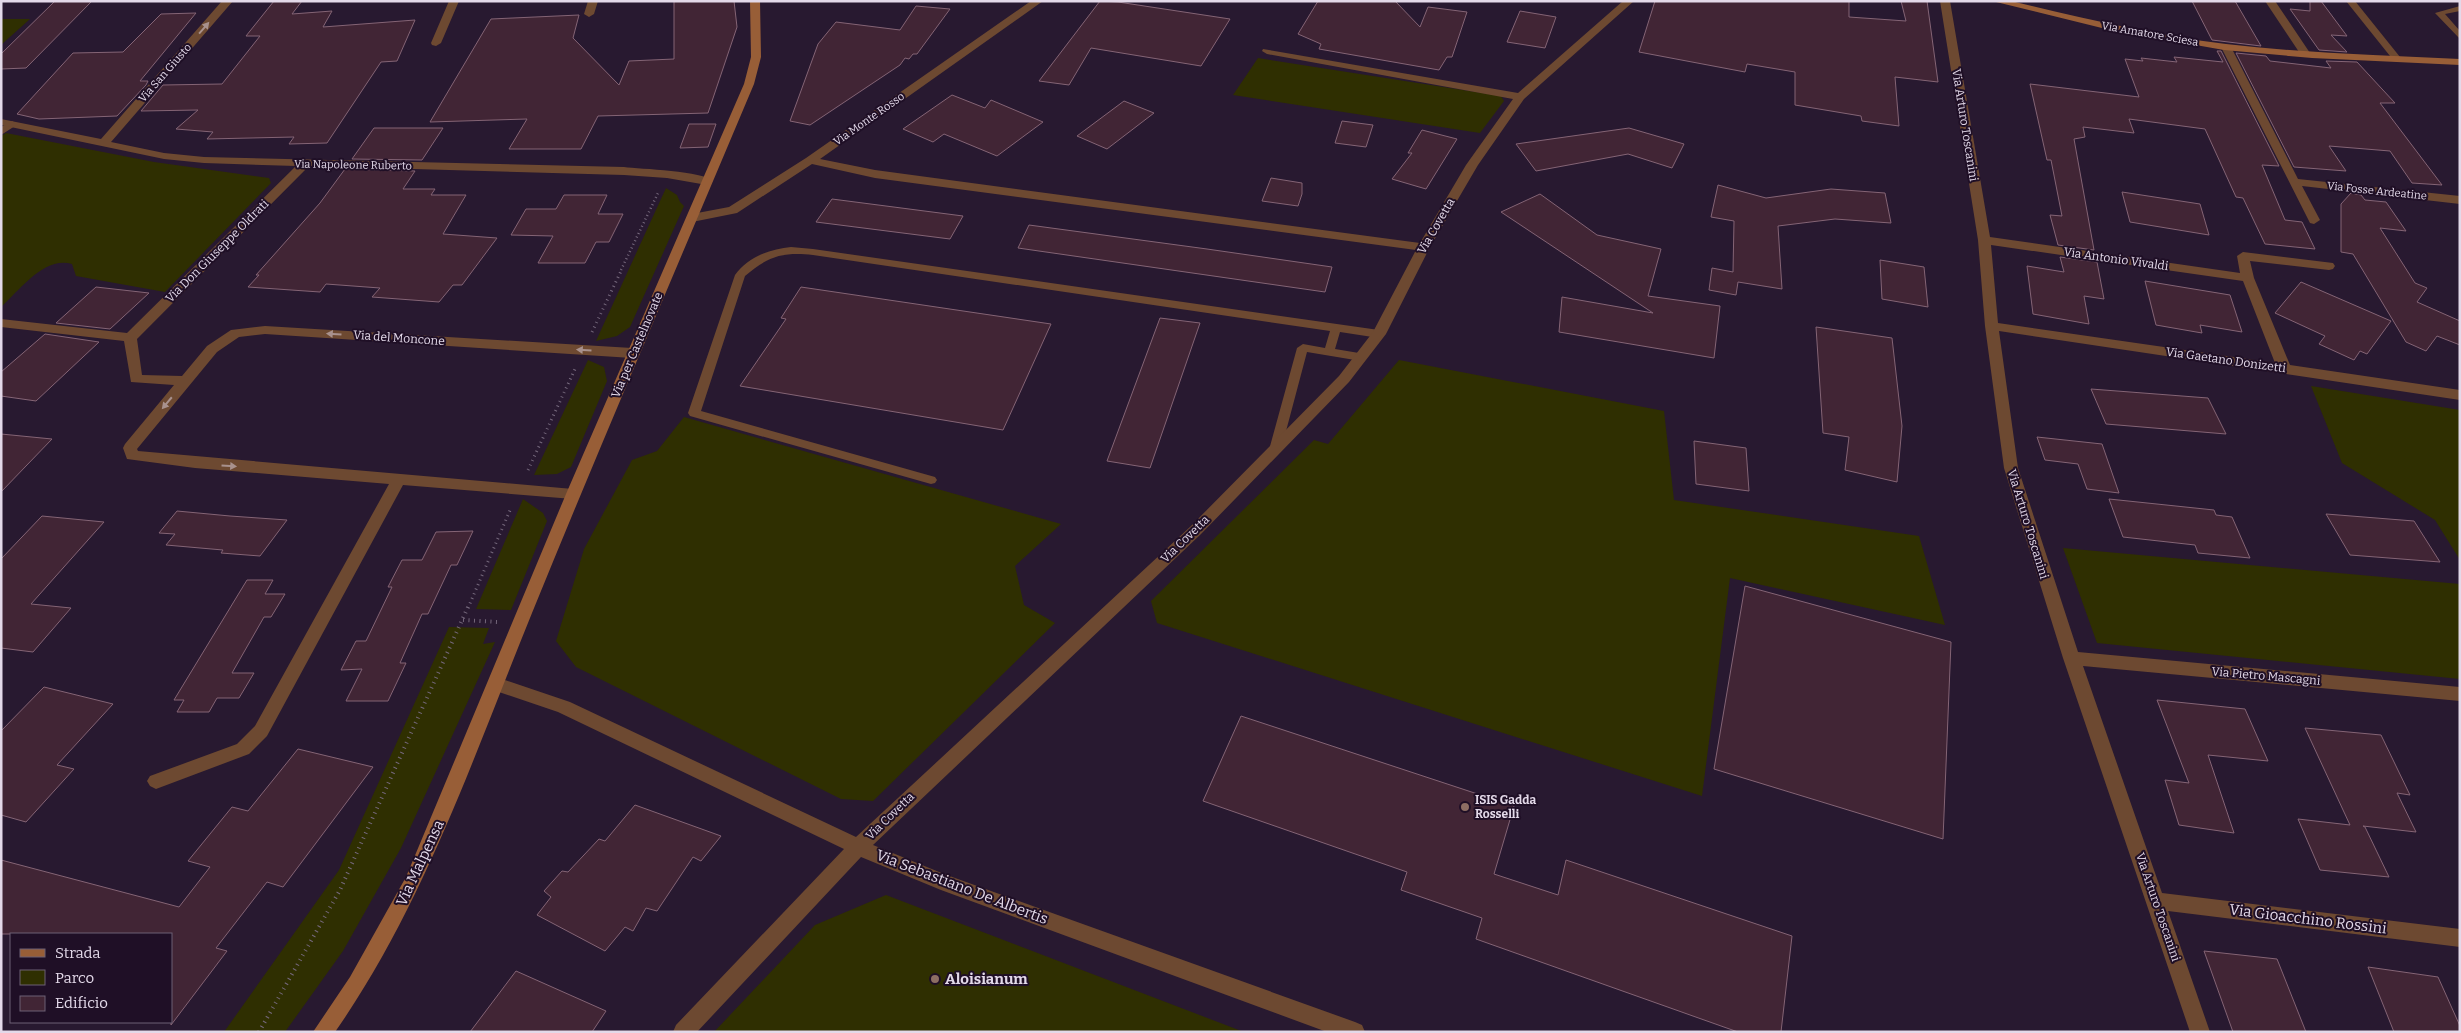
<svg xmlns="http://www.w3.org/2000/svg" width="2461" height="1033" font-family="Bitter,serif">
  <rect width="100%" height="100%" fill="#281930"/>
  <!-- green -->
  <path fill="#2f2f01" d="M1 19H30L1 45Z
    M1258 58 1501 96 1504 101 1480 133 1233 95Z
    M6 133 154 162 269 178 271 183 165 292 76 276 72 264C44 256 20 290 1 307V136Z
    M666 188 677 195 680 202 684 206 630 327 617 336 596 341Z
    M588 360 604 367 607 381 571 467 557 474 534 475Z
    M1399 360 1664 411 1674 500 1919 536 1945 625 1730 578 1702 796 1157 623 1151 601 1314 440 1328 444Z
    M2311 386 2460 410V560L2435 520 2342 463Z
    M684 417 1061 524 1015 566 1024 605 1055 623 873 801 841 799 576 667 556 641 584 549 632 460 657 451Z
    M523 499 543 513 547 521 511 610 476 609Z
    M2063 548 2460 584V679L2097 643Z
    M449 627 489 628 483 644 495 642 401 848 343 951 285 1032H224L339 870Z
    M886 895 1244 1032H714L815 925Z"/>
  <!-- building -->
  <path fill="#412535" stroke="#846475" d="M55 1H92L26 68 1 69V54Z
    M274 1H302L292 14 332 11 323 27 415 20 397 61 381 62 327 143 289 144 294 137 207 139 213 132 176 129 198 110 141 111 163 85 222 84 260 36H246Z
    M674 1H734L737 27 708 113 598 116 581 149H509L527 119 430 122 491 19 579 15 573 38 619 85 629 61 674 59Z
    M1100 1 1118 2 1230 19 1201 66 1091 48 1069 85 1039 81Z
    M1318 1H1395L1420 27 1428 7 1467 12 1452 57H1447L1439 70 1319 49 1321 44 1298 34Z
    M1655 1H1849V17L1906 21 1901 1H1927L1938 82 1895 77 1899 126 1862 121 1861 116 1795 105V72L1747 64 1745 72 1639 52Z
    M2192 1H2235L2261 46 2212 40Z
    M2310 1H2321L2347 36 2331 35 2347 52 2319 50 2290 9 2310 11Z
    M916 6 950 9 917 54H913L909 59 905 58 900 65 810 125 790 121 818 44 836 22 900 30Z
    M1520 11 1556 17 1545 48 1507 42Z
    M196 13 140 81H148L146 85 117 116 39 119 17 114 73 53 123 52 161 14Z
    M2217 51H2221L2279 166 2262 165 2285 220 2302 222 2315 249 2265 244 2243 198 2236 197 2205 129 2129 119 2134 133 2083 127 2085 137 2074 139 2094 250 2058 245 2050 215 2062 216 2051 160H2047L2030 84 2139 97 2125 59 2143 61 2141 58 2177 62 2174 57 2223 62Z
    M2236 53 2266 56 2270 61 2331 68 2326 61 2357 62 2395 103H2380L2442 185 2412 183 2390 151 2329 146 2346 171 2294 167Z
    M952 95 985 108 991 100 1043 122 997 156 944 134 933 142 903 129Z
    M1124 101 1154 113 1107 149 1077 136Z
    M1342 121 1373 125 1366 147 1335 143Z
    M689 124H716L708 147 680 148Z
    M374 128H443L422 160 352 159Z
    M1629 128 1684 144 1672 168 1628 154 1536 171 1516 144Z
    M1422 130 1457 139 1426 189 1392 179 1412 153H1408Z
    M345 169 415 171 403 189H435L431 195H466L443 234 497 238 462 285H453L439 302 372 297 380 288 326 284 320 292 248 287 259 275H256L320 203Z
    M1271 178 1302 183V194L1298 206 1262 201Z
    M1718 185 1766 198 1831 189 1885 193 1891 223 1835 219 1778 226 1782 289 1738 282 1736 295 1709 290 1712 268 1733 272 1734 221 1711 217Z
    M2122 192 2200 204 2209 235 2130 222Z
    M2351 193 2361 195 2365 200 2386 202 2406 231 2380 228 2415 283 2427 288 2417 302 2460 321V345L2437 336 2426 351 2406 342 2353 254 2341 252V204Z
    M1540 194 1597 235 1661 249 1648 296 1720 306 1714 358 1559 332 1562 297 1653 313 1501 212Z
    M564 195H607L598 214H623L609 242H596L585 263H538L553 236 511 235 526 209H556Z
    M832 199 963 216 950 239 816 222Z
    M1029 225 1207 249 1332 267 1325 292 1018 248Z
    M2060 257 2097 262 2104 299 2084 296 2089 324 2033 314 2027 266 2064 272Z
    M1880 260 1924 267 1928 307 1882 299Z
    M2145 281 2230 295 2242 332 2200 325 2202 333 2156 325Z
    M2301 282 2391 321 2367 354 2360 351 2354 360 2319 344 2325 336 2275 313Z
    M96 287 149 293 110 329 56 323Z
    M801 287 1051 324 1003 430 740 386 786 319 781 318Z
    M1160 318 1200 323 1150 468 1107 461Z
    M1816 327 1892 338 1902 426 1897 482 1845 470 1849 437 1823 433Z
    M45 334 99 342 36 401 1 396V372Z
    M2091 389 2208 398 2226 434 2106 424Z
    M1 434 52 439 1 492Z
    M2037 437 2102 444 2119 493 2087 489 2078 464 2045 460Z
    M1694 441 1746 448 1749 491 1696 484Z
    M2109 499 2214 510 2216 515 2232 517 2250 558 2198 553 2195 545 2123 537Z
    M177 511 230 516 287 520 260 556 221 553 223 550 166 545 175 534 159 533Z
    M2326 514 2414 521 2440 562 2350 555Z
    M42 516 104 522 31 604 71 608 33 652 1 648V559Z
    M473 531 457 565H451L428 614H422L400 663H406L388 701H346L362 669 341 670 356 641H366L392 587H388L402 560H422L436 532Z
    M247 580H273L265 594H285L271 617H264L232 673H254L239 698H217L209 712H177L184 700H174Z
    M1745 586 1951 642 1943 839 1714 769Z
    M44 687 113 704 57 765 74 769 26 822 1 815V731Z
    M2157 700 2245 709 2268 761 2208 755 2234 833 2179 825 2165 780 2189 783Z
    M1241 716 1514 806 1494 874 1558 895 1566 860 1792 936 1781 1032H1738L1476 939 1482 918 1401 890 1407 872 1203 801Z
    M2305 728 2381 735 2410 795 2397 793 2416 832 2363 826 2365 827 2389 877 2320 870 2298 819 2350 825Z
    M298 749 373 767 283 887 267 882 216 948 227 951 171 1025V934H1V860L179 907 210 867 188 861 232 807 248 811Z
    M635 805 721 836 701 861 693 857 657 911 646 908 633 931 625 927 605 951 537 915 551 897 544 891 562 871 568 872 599 839 605 841Z
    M2204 951 2277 959 2306 1032H2233Z
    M2368 967 2438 977 2460 1026V1032H2394Z
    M516 971 606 1011 592 1032H470Z"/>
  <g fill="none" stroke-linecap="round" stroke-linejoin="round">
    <!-- path-far2 -->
    <path stroke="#75687c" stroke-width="2.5" stroke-dasharray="1 3" stroke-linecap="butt" d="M621 270 659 191"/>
    <!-- path-far1 -->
    <path stroke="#75687c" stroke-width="3" stroke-dasharray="1 4" stroke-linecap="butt" d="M592 332 622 269
      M528 470 575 369
      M468 608 511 508"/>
    <!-- path -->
    <path stroke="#75687c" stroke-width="4" stroke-dasharray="1 4.5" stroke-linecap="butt" d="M463 620 498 622
      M259 1032 340 890 468 607"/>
    <!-- lane -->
    <path fill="#6d4931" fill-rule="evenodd" d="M2346 1H2355L2400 57V61H2394Z
      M2460 6V11L2445 14 2460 31V39L2435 13Z
      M12 121 17 124 15 126 1 135V127Z
      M791 247 813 249 1379 330 1385 334 1379 338 1340 332 1335 349 1365 354 1367 357 1365 360 1361 361 1307 352 1281 450 1275 454 1269 450 1297 348 1303 344 1325 348 1330 331 813 255C783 252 768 256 745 276L701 411 935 477 937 480 935 483 931 484 690 416 688 413 735 275C748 257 770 249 791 247Z"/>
    <!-- street -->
    <path fill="#6d4931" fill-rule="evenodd" d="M222 1H233L111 142 164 153 204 157 624 167C640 169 704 171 713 181L707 185 667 178 624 175 309 166 137 339 142 375 182 376 207 346 231 330 265 326 632 348 639 353 632 358 265 334 239 337 217 352 137 449 138 451 573 489 578 490 580 494 578 498 573 499 403 485 267 736 249 754 156 789 150 786 147 781 150 776 237 744 255 726 389 484 195 468 127 459 123 448 125 444 174 385 131 382 124 341 1 327V319L127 333 296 166 204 163 164 159 1 125V119L101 139Z
      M449 1H459L441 43 436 46 432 45 431 43Z
      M588 1H598L594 14 589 17 584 14Z
      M1031 1H1043L820 159 875 170 1420 243 1466 165 1513 99 1267 54 1262 51 1263 49 1518 93 1623 1H1634L1524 99 1478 165 1430 247 1386 334 1349 382 1201 534 873 845 944 874 1355 1022 1362 1025 1365 1032H1327L941 890 861 857 697 1032H673L676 1025 844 849 558 712 490 689 488 684 490 679 496 677 570 702 856 837 1191 526 1339 376 1373 332 1416 250 875 178 812 164 737 213 692 222 686 218 692 214 729 207 806 158Z
      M1940 1H1950L1990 237 2240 273 2237 256 2243 252 2333 263 2335 266 2333 269 2329 270 2250 261 2254 278 2290 365 2460 390V400L1999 331 2018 468 2078 652 2460 687V701L2083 666 2162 893 2460 929V947L2168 911 2210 1032H2190L2063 658 2004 468 1985 326 1978 240ZM1991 245 2243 281 2275 363 1998 323Z
      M2265 1H2275L2310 53 2309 55H2301Z
      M2226 44 2231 47 2298 179 2460 196V204L2302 186 2320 220 2314 224 2310 223 2221 47Z"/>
    <!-- secondary -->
    <path fill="#985e37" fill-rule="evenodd" d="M750 1H760L761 57 754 84C680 260 604 436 532 613 474 755 424 905 335 1032H313L350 977 406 877 566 494 744 84 751 57Z
      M1992 1H2011C2082 18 2153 35 2226 44 2303 53 2382 55 2460 59V65L2312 58 2224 50 2110 30Z"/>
  </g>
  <!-- one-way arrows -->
  <defs><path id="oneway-solid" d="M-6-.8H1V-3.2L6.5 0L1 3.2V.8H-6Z" transform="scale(1.25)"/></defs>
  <g fill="#a8918d">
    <use href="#oneway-solid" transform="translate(204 28) rotate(-49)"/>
    <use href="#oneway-solid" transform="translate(334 334) rotate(-176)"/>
    <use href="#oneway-solid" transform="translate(584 350) rotate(-176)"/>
    <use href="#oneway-solid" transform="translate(167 403) rotate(130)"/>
    <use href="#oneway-solid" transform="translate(229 466) rotate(4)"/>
  </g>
  <!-- markers -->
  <g fill="#8d6e63" stroke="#1f0f26" stroke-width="2">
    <circle cx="1465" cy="807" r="5"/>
    <circle cx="935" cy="979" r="5"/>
  </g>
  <g text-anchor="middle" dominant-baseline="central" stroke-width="4" stroke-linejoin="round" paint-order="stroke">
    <!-- far-street labels -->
    <g font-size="11" fill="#e3d9e9" stroke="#1f0f26">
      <text transform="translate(2150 34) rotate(10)">Via Amatore Sciesa</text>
      <text transform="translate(165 73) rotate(-49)">Via San Giusto</text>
      <text transform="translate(869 119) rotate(-35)">Via Monte Rosso</text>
      <text transform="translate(353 165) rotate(1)">Via Napoleone Ruberto</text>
      <text transform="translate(2377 191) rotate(6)">Via Fosse Ardeatine</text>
    </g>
    <!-- street labels -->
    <g font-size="12" fill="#e3d9e9" stroke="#1f0f26">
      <text transform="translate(1965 125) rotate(81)">Via Arturo Toscanini</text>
      <text transform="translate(1436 226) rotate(-60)">Via Covetta</text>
      <text transform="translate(217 251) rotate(-45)">Via Don Giuseppe Oldrati</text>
      <text transform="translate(2116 259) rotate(8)">Via Antonio Vivaldi</text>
      <text transform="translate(399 338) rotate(4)">Via del Moncone</text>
      <text transform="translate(637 345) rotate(-67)">Via per Castelnovate</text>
      <text transform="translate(2226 360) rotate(8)">Via Gaetano Donizetti</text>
      <text transform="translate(2028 524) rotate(73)">Via Arturo Toscanini</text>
      <text transform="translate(1185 539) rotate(-44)">Via Covetta</text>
      <text transform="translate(2266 676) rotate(5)">Via Pietro Mascagni</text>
      <text transform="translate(890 816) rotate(-44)">Via Covetta</text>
      <text transform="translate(2158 907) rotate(71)">Via Arturo Toscanini</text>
    </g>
    <!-- poi labels -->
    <g font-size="12" font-weight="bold" fill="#e3d9e9" stroke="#1f0f26" text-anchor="start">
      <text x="1475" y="800">ISIS Gadda<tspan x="1475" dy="14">Rosselli</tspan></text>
    </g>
    <!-- near-street labels -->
    <g font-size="15" fill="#e3d9e9" stroke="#1f0f26">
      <text transform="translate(420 863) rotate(-65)">Via Malpensa</text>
      <text transform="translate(962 887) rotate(21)">Via Sebastiano De Albertis</text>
      <text transform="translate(2308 919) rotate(7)">Via Gioacchino Rossini</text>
    </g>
    <!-- near-poi labels -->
    <g font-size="15" font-weight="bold" fill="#e3d9e9" stroke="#1f0f26" text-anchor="start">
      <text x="945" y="979">Aloisianum</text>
    </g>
  </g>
  <!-- border -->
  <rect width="2461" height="1033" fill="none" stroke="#e3d9e9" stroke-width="5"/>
  <!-- legend -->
  <rect x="10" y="933" width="162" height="90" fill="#1f0f26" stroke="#6d6074"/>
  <rect x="20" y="949" width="25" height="8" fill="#985e37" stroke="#6d6074"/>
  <text x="55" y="958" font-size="15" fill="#e3d9e9">Strada</text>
  <rect x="20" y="970" width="25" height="15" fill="#2f2f01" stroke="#6d6074"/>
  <text x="55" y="983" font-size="15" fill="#e3d9e9">Parco</text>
  <rect x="20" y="996" width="25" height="15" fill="#412535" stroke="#6d6074"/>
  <text x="55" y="1008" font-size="15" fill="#e3d9e9">Edificio</text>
</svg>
